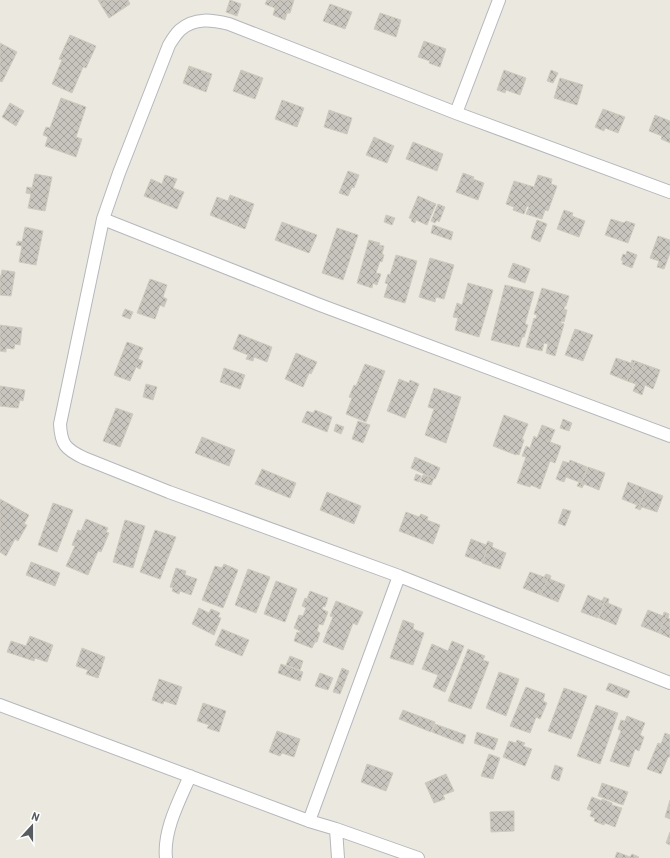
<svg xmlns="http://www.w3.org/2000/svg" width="670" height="858" font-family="Barlow,sans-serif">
  <defs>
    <pattern id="building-cross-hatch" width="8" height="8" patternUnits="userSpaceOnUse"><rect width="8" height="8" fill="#c8c5be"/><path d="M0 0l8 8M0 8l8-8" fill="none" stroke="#a5a39e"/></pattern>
  </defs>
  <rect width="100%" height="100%" fill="#ebe9df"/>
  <!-- building -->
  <path fill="url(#building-cross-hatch)" stroke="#cfcabe" d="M98 0H128L130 4 109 18Z
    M230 0 241 4 237 16 226 12Z
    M267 0H294L290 13H287L285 20 273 15 275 8 265 4Z
    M330 4 352 12 345 29 323 21Z
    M380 13 401 20 396 37 374 29Z
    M70 35 96 46 86 68 83 67 72 93 52 84 62 60 59 59Z
    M424 41 446 49 440 67 429 63 430 61 418 57Z
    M0 43 17 52 2 82 0 81Z
    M189 66 212 74 206 92 183 83Z
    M241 70 263 78 255 99 233 91Z
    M504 70 526 78 520 95 506 90 505 93 497 90Z
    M551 70 558 73 553 83 547 81Z
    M560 78 583 85 577 105 554 98Z
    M61 98 86 107 76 137 82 139 76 157 45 146 48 137 43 135 46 127 50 128Z
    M282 100 304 108 297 127 275 119Z
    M10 103 24 111 16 126 2 117Z
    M603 109 625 117 618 133 605 128 604 131 595 127Z
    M329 110 352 118 347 134 324 127Z
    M655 115 670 121V143L661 139 662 136 649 131Z
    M374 137 394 146 387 163 366 155Z
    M413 142 443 154 437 171 406 159Z
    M348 171 359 175 354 188 352 187 348 196 339 193Z
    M463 173 474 177 473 179 484 183 478 200 456 192Z
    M35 174 52 177 45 211 28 208 31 194 26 193 27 187 32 188Z
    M165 175 177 179 173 188 184 192 177 209 144 196 151 179 162 184Z
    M538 175 552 179 551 184 557 186 548 211 545 210 542 219 526 214 529 207 527 206 524 214 513 210 514 207 506 204 514 181 534 187Z
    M230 195 254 204 245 229 210 215 217 197 228 201Z
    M418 196 436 204 427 225 416 220 415 223 411 221 412 219 409 218Z
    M438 204 445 207 439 222 437 220 435 223 431 221Z
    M564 210 573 213 572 216 585 221 579 237 557 229Z
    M386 215 395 218 392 225 384 222Z
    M611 219 624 223 626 221 635 224 628 243 605 235Z
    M537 220 547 224 540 242 531 238Z
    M282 222 317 235 309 253 275 240Z
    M433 225 453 232 451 240 431 233Z
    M25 227 43 231 36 265 19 262 22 246 16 245 18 241 22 242Z
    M337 228 358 235 343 280 322 273Z
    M658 236 670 240V253L664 269 657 267 659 261 650 258Z
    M369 240 380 243 379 245 384 246 382 254 384 255 382 262 380 261 376 273 381 274 377 285 373 283 372 288 357 283Z
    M627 251 637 255 632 268 622 264 623 261 621 260 623 254 626 255Z
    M396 255 417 261 405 303 384 297 388 284 385 283 388 274 390 275Z
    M430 258 454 265 444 299 436 297 435 302 419 297Z
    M513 263 530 269 525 283 508 277Z
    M2 270 15 272 11 296 0 295V275L1 276Z
    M150 279 167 285 163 297 167 299 164 307 160 305 155 319 137 313Z
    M468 283 493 290 479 337 455 330 458 318 453 317 457 303 462 305Z
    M505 285 534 292 525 324 528 325 524 337H522L519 347 491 340Z
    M542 288 569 296 566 306H565L564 309 567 310 564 322 561 321V323L564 324 555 356 546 353 548 344 544 343 542 351 526 347 534 318 536 319 537 315 534 314Z
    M125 309 133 312 130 319 122 316Z
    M0 325 22 328 20 345 15 344 14 349 6 348V352L0 351Z
    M575 329 593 335 583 361 565 355Z
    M239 334 272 347 267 362 254 357 253 361 246 359 248 355 233 349Z
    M127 342 143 348 138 359 143 361 140 369 136 367 130 381 114 375Z
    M296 353 317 362 311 374 309 373 303 387 285 379Z
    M616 358 631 363 632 360 635 361 627 381 610 374Z
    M635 361 660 370 653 389 645 385 642 395 633 391 636 384 627 381Z
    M365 364 385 371 366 422 346 414 352 398 349 397 354 385 356 386Z
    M224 368 245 375 240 389 220 382Z
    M399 379 409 383 410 380 419 384 405 418 387 411Z
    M146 384 157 387 153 400 143 397Z
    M0 386 25 390 23 401 20 400 18 408 0 406Z
    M434 388 461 397 446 443 425 435 434 409 428 407Z
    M116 408 133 414 120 447 103 441Z
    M315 410 332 417 327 432 302 422 307 411 313 413Z
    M504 415 528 424 522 439 524 440 519 455 517 454 516 455 493 446Z
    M563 419 572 423 569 431 560 428Z
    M358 421 370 425 363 443 352 439Z
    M336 424 344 427 341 434 334 431Z
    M542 425 555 430 550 442 561 446 555 463 550 461 540 489 531 485 530 487 517 483 526 457 522 456 526 446 530 448 534 436 537 438Z
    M202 437 235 450 229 466 195 453Z
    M415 457 440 468 435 479 411 468Z
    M570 460 587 467 580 487 577 486 579 482 566 477 564 482 556 479 563 461 569 463Z
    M588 467 605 473 599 490 584 484 582 488 580 487Z
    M262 469 296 483 290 498 255 484Z
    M416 474 421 476 419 482 414 480Z
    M423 475 434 478 431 485 420 482Z
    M628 482 646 489 638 509 635 508 637 505 622 499Z
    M646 489 663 496 657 512 642 507 640 510 638 509Z
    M327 492 361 506 354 524 320 510Z
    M0 499 29 515 24 524 27 525 18 541 15 539 6 556 0 552Z
    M53 503 73 510 57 552 38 545Z
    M563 509 571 511 565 526 558 523Z
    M406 512 419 517 421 514 428 517 427 520 440 525 433 544 399 531Z
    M86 519 108 528 106 532 109 533 101 552 98 551 88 575 66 566 75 546 72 545 78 530 81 531Z
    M125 520 145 526 133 568 113 562Z
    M155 530 176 537 160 579 140 572Z
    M471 539 486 545 488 541 490 542 482 562 465 556Z
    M490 542 493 543 492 547 506 553 500 569 482 563Z
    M31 562 60 573 55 586 26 575Z
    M224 564 238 570 223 608 202 600 215 566 222 568Z
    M176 568 186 571 185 575 197 579 191 595 180 591 179 594 172 591 173 588 170 587Z
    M248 569 270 577 256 613 235 605Z
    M530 572 544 577 546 574 549 575 541 595 523 588Z
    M549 575 551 576 550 579 565 585 558 602 541 595Z
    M276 581 297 589 285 622 264 614Z
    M310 591 328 598 325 607 323 606 322 609 328 612 323 625 319 624 317 631 320 633 317 642H315L312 648 294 641 297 632 300 633V631L294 628 299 615 303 616 306 608 302 606 305 598 307 599Z
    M588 595 602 601 604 597 606 598 598 618 581 612Z
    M606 598 609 599 608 603 622 609 616 625 599 618Z
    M336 601 363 612 357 625 353 623 343 650 323 642 333 617 330 616Z
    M199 608 209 613 211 609 220 613 218 617 221 618 214 635 192 624Z
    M648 610 663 616 664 612 667 613 659 633 641 626Z
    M667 613 669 614 668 618 670 619V638L659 633Z
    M403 620 414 624 413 629 424 633 413 665 390 658Z
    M222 629 249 640 242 656 215 645Z
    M30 636 53 645 47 662 35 658 34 661 7 652 11 641 26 646Z
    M452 641 464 646 445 692 433 687 438 675 422 669 432 644 448 651Z
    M82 648 105 657 98 678 86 674 88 670 76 666Z
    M468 649 485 656 483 660 489 662 471 709 448 701Z
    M290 656 303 661 300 670 286 665Z
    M281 664 303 672 300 681 278 673Z
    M342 668 349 671 340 694 333 692Z
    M499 672 519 679 506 716 486 708Z
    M320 673 333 678 328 690 315 686Z
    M159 679 182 687 176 705 164 701 163 704 152 700Z
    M609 683 630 691 627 698 606 690Z
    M526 687 545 694 543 701 547 703 540 719 536 717 530 733 510 726Z
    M564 688 587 696 571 739 548 731Z
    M203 703 226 711 219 732 207 728 209 725 197 721Z
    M596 705 618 713 600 764 577 756Z
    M403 710 435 722 431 732 399 719Z
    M627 716 645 723 640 735 644 737 639 751 635 749 629 767 610 761 621 731 618 729 621 720 625 721Z
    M435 724 466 735 463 744 432 732Z
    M277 731 300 739 294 757 282 753 280 756 269 752Z
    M477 732 498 739 494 750 474 743Z
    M665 733 670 735V757H668L661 774 647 769 658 743 661 744Z
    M517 740 525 743 523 746 532 749 525 766 503 757 509 741 516 743Z
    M489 754 500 758 493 779 481 776Z
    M367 764 393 773 386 791 361 782Z
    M555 765 563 768 559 781 551 778Z
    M446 774 454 791 443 795 445 799 434 803 425 783Z
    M602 783 628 792 623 805 598 796Z
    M592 797 602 801V799L612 803V805L622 808 615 827 605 823 604 825 594 821 595 818 590 816 592 811 587 809Z
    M670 800V819L665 817Z
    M514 811V831L491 832 490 812Z
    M670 832V845L666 843Z
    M617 852 630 857 632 854 639 857 638 858H615Z"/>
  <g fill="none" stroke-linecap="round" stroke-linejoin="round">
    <!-- minor casing -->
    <g stroke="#b5b7bc" stroke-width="14">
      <path id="minor" d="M456 113 499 0
        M670 192 456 113 229 24C212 20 195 17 180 30 176 34 172 40 169 45L119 173 103 219 60 424C61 444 65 449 84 458L169 492 399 576 670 683
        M103 219 320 305 670 436
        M0 705 309 821 336 829 418 858
        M309 821 399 576
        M336 829 338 858
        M166 858C163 831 179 801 190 776"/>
    </g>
    <!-- minor -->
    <use href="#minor" stroke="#fff" stroke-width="12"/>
  </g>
  <!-- north arrow -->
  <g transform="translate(32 826) rotate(21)" stroke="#ffffff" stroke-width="3" paint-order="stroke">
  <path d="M0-3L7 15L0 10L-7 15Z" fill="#585b60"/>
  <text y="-6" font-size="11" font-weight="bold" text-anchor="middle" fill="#585b60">N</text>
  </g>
</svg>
